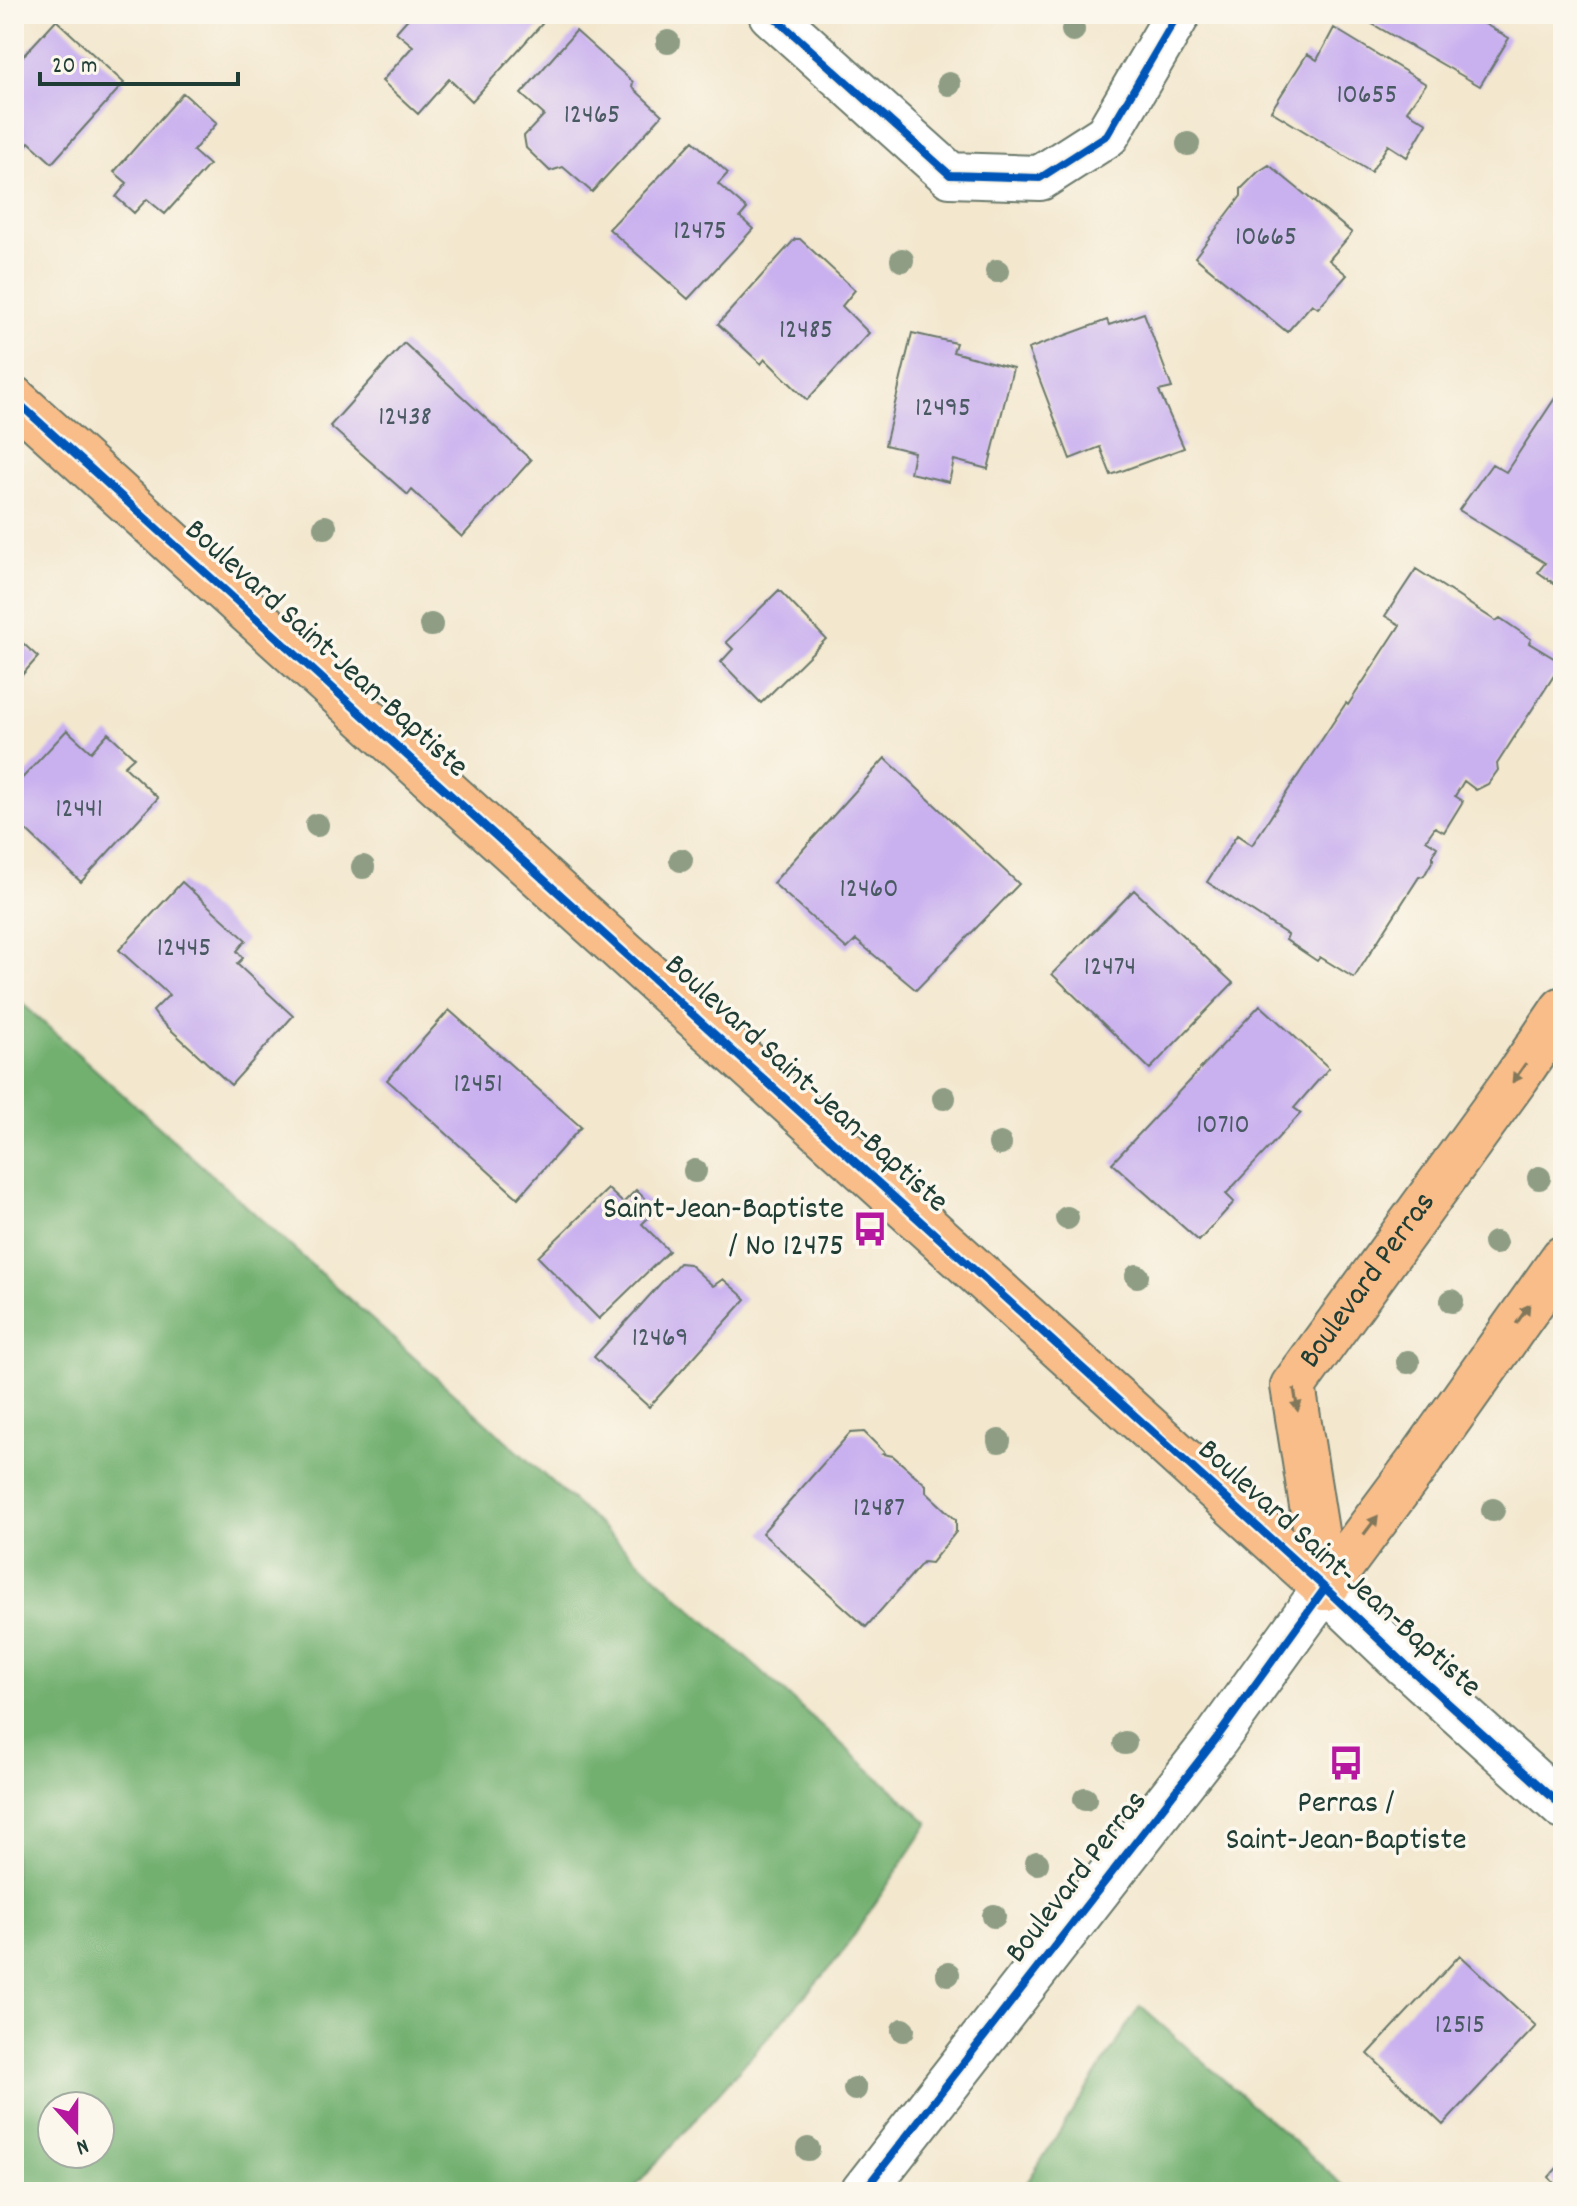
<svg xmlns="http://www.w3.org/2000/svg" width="1577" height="2206" font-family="Dekko,sans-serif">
  <rect width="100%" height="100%" fill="#fbf7ec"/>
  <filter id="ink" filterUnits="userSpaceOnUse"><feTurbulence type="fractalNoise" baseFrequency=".0125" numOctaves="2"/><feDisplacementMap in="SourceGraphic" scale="16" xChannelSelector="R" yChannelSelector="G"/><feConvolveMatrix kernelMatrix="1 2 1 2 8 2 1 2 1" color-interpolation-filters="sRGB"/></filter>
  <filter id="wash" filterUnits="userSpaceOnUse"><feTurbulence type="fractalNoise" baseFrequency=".006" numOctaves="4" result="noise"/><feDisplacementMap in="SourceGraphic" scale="32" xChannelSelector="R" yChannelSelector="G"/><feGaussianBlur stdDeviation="1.8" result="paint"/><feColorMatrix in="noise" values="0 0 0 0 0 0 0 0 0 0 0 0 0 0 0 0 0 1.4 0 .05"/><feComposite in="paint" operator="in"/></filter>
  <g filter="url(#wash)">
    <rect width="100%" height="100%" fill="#f3e7ce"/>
    <!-- forest -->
    <path fill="#72b070" stroke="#487652" stroke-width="2" fill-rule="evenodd" d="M14 996 929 1823 840 1956 631 2192H14ZM52 2106H100V2154H52Z
      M1140 2006 1351 2192H1021Z"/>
    <g id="blocks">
      <!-- building -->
      <path fill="#c9b0ef" d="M412 14H532L542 24 472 101 449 79 418 114 382 81 413 46 396 32Z
        M1355 14H1489L1483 23 1509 38 1480 86Z
        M56 20 124 83 52 163 29 142 22 151 14 144V66Z
        M1334 28 1426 84 1407 111 1427 123 1407 157 1388 145 1371 172 1271 111 1307 54 1317 60Z
        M576 31 633 82 632 87 662 115 592 192 563 167 550 171 526 148 524 136 544 115 521 94Z
        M183 93 217 123 193 151 209 165 165 214 147 199 134 213 116 197 127 183 114 172Z
        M693 141 728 173 718 184 747 209 740 217 753 229 688 299 609 229Z
        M1269 165 1352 233 1329 260 1347 275 1318 308 1312 304 1287 332 1195 257 1241 196V189L1258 172Z
        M795 239H800L855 290 842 306 869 333 807 400 765 359 761 364 718 324Z
        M1144 313 1172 388 1159 391 1184 448 1111 475 1100 447 1070 459 1028 349 1107 320 1109 325Z
        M912 333 956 343 953 352 1013 368 988 469 954 460 949 482 910 473 914 452 885 445Z
        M404 343 531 460 462 537 412 490 408 495 330 426Z
        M1563 386V590L1538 572 1545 563 1459 510 1492 464 1506 472Z
        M1416 569 1496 621 1500 618 1531 639 1529 643 1562 663 1497 764 1498 770 1488 784 1476 790 1464 781 1455 796 1463 801 1444 832 1435 827 1426 840 1437 847 1433 855V860L1424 876 1419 877 1354 978 1320 957 1317 961 1286 940 1288 935 1207 882 1237 835 1252 845 1346 703 1348 705 1400 625 1385 616Z
        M779 590 826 639 761 703 721 662 733 649 726 642Z
        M14 635 38 657 14 684Z
        M67 730 91 752 108 733 134 757 124 766 158 798 81 882 14 819V787Z
        M885 758 1019 884 916 990 856 940 847 949 773 883Z
        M182 882 246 940 237 951 243 958 237 964 293 1016 231 1085 158 1018 153 1011 169 995 119 950Z
        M1134 890 1233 983 1150 1069 1052 974Z
        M1260 1005 1329 1068 1294 1108 1301 1113 1226 1194 1234 1202 1199 1241 1112 1163Z
        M449 1010 581 1127 518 1198 387 1080Z
        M608 1189 623 1203 636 1190 656 1210 642 1224 669 1251 599 1319 538 1257Z
        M679 1263 689 1264 713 1286 723 1279 746 1299 649 1407 594 1357Z
        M864 1432 885 1453 883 1454 893 1456 926 1485V1492L956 1520V1532L931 1563 923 1562 866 1627 762 1533 850 1433Z
        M1460 1955 1536 2026 1443 2125 1368 2054Z
        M1563 2161V2192H1561L1549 2177Z"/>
    </g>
  </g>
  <g filter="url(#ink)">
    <use href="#blocks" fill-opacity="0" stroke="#69786a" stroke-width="2"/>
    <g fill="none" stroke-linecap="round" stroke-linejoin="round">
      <!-- minor casing -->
      <g stroke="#69786a" stroke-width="48">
        <path id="minor" d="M771 14 950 175 1040 178 1107 135 1178 14
          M863 2192 1216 1739 1325 1588 1407 1666 1563 1807"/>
      </g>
      <!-- major casing -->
      <g stroke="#69786a" stroke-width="48">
        <g id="major">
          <path d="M14 399 1325 1588"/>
          <path id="s1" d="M1325 1588 1293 1386 1517 1077 1563 1009"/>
          <path d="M1325 1588 1418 1463 1563 1258"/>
        </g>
      </g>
      <!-- minor -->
      <use href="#minor" stroke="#fff" stroke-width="44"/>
      <!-- major -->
      <use href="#major" stroke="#f8bd89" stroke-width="44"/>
      <!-- cycleway casing -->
      <g stroke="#fbf7ec" stroke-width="13">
        <path id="cycleway" d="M771 14 950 175 1040 178 1107 135 1178 14
          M14 399 1325 1588 1407 1666 1563 1807
          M863 2192 1216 1739 1325 1588"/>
      </g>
      <!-- cycleway -->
      <use href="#cycleway" stroke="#0057b8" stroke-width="8"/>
    </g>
    <!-- trees -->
    <g fill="#8e9d84">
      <circle cx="1073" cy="30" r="12"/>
      <circle cx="668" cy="42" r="12"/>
      <circle cx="949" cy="84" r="12"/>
      <circle cx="1188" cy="144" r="12"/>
      <circle cx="902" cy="260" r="12"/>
      <circle cx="997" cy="271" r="12"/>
      <circle cx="325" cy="527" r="12"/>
      <circle cx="431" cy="625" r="12"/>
      <circle cx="317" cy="825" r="12"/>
      <circle cx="681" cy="860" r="12"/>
      <circle cx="363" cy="867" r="12"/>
      <circle cx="944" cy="1098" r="12"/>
      <circle cx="1000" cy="1144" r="12"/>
      <circle cx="695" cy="1171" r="12"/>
      <circle cx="1539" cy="1178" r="12"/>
      <circle cx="1067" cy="1218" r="12"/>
      <circle cx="1495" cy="1243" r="12"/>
      <circle cx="1137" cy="1276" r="12"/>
      <circle cx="1452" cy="1301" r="12"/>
      <circle cx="1408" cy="1362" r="12"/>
      <circle cx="999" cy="1441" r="12"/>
      <circle cx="1493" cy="1510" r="12"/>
      <circle cx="1125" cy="1743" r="12"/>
      <circle cx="1085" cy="1799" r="12"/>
      <circle cx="1037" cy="1863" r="12"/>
      <circle cx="994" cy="1916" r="12"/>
      <circle cx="948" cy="1974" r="12"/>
      <circle cx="903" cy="2030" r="12"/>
      <circle cx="855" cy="2089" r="12"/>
      <circle cx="808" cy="2149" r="12"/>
    </g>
    <!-- one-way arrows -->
    <defs><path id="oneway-solid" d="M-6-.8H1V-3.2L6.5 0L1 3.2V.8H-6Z" transform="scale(2)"/></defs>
    <g fill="#81775a">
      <use href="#oneway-solid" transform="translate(1519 1073) rotate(125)"/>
      <use href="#oneway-solid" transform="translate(1523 1314) rotate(-55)"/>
      <use href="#oneway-solid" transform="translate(1296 1400) rotate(81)"/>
      <use href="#oneway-solid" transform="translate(1371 1525) rotate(-53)"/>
    </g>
  </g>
  <!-- icons -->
  <defs>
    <g id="bus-bare" transform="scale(2.76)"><path d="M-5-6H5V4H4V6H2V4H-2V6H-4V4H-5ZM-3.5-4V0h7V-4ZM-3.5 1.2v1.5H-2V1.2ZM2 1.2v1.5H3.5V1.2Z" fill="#b5179e" stroke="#fbf7ec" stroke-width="2.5" paint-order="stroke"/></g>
  </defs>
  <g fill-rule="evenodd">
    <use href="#bus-bare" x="870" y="1229"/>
    <use href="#bus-bare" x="1346" y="1763"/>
  </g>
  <g text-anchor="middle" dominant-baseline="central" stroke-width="7" stroke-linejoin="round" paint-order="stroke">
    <!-- number labels -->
    <g font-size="28" fill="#4a5a63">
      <text x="1367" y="97">10655</text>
      <text x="592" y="117">12465</text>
      <text x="700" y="233">12475</text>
      <text x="1266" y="239">10665</text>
      <text x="806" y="332">12485</text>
      <text x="943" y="410">12495</text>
      <text x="405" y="419">12438</text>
      <text x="79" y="811">12441</text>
      <text x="869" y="891">12460</text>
      <text x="184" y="950">12445</text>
      <text x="1110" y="969">12474</text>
      <text x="478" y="1086">12451</text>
      <text x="1223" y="1127">10710</text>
      <text x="660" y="1340">12469</text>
      <text x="879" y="1510">12487</text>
      <text x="1460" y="2027">12515</text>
    </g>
    <!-- street labels -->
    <g font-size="32" fill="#1f3d34" stroke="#fbf7ec">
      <text transform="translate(325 650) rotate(42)">Boulevard Saint-Jean-Baptiste</text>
      <text transform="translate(805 1085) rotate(42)">Boulevard Saint-Jean-Baptiste</text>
      <text stroke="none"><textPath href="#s1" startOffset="334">Boulevard Perras</textPath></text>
      <text transform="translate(1338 1570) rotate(42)">Boulevard Saint-Jean-Baptiste</text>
      <text transform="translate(1078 1878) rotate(-52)">Boulevard Perras</text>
    </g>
    <!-- poi labels -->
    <g font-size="32" fill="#1f3d34" stroke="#fbf7ec" text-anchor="end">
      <text x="844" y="1211">Saint-Jean-Baptiste<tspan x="844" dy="37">/ No 12475</tspan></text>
      <text x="1346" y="1805" text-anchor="middle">Perras /<tspan x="1346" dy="37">Saint-Jean-Baptiste</tspan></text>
    </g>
  </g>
  <!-- margin -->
  <rect width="1577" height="2206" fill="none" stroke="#fbf7ec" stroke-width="48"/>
  <!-- north arrow -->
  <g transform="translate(76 2130) rotate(159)"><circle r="38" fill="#fbf7ec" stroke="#a3ada2" stroke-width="2"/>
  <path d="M0-6L14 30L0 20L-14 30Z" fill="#b5179e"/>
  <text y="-12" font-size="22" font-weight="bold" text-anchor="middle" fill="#1f3d34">N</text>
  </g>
  <!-- scale -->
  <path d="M40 72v12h198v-12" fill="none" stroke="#1f3d34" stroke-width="4"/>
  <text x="52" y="72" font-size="24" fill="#1f3d34" stroke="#fbf7ec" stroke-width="6" paint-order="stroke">20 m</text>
</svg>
